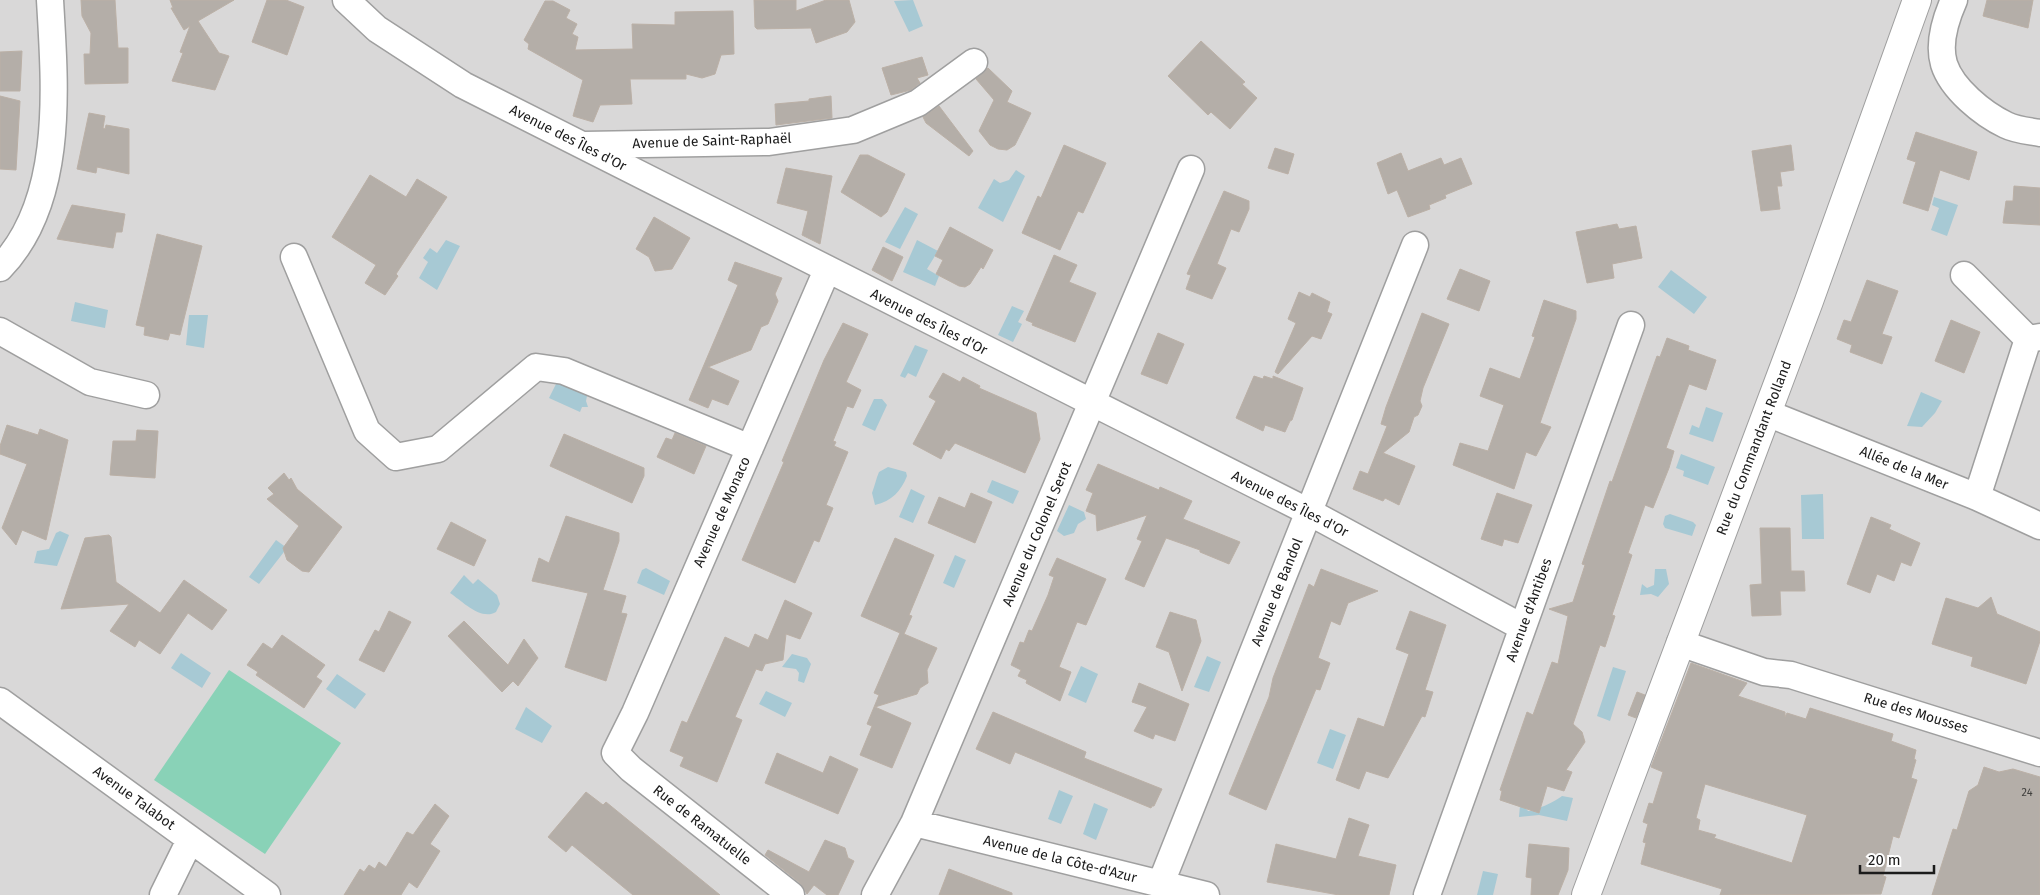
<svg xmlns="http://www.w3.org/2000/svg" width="2040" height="895" font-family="'Fira Sans',sans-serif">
  <rect width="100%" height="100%" fill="#ebe8e2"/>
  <!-- residential -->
  <path fill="#d9d8d8" d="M0 0H2040V895H0Z"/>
  <!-- pitch -->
  <path fill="#89d2b7" d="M229 670 341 743 265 854 154 780Z"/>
  <!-- water -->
  <path fill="#a7c9d4" d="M913 0 923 26 909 32 894 1Z
    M1016 170 1025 176 1003 222 978 208 994 179 1000 183 1009 180Z
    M1934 197 1958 205 1947 236 1931 230 1939 208 1932 205Z
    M905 207 918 214 900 249 885 242Z
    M446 240 460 246 437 290 419 278 428 262 423 258 430 248 437 253Z
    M917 240 938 251 927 269 939 276 935 286 903 272Z
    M1671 270 1707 297 1694 314 1658 287Z
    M75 302 108 310 105 328 71 321Z
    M1012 306 1024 311 1018 322 1022 324 1013 342 998 335Z
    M189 315H208L204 348 186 345Z
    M915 345 928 350 916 377 908 373 905 378 900 376Z
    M557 382 587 396 586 401 588 407H582L580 412 549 398Z
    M1921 392 1942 401 1935 413 1922 427 1907 426Z
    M874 399H882L887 405 875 431 862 425Z
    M1706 407 1723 413 1713 442 1689 434 1692 425 1699 428Z
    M1681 454 1715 467 1708 485 1683 476 1684 471 1676 468Z
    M888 467 906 472 907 476C901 491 892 501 875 505L872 493C875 485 876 479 879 472Z
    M992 480 1019 491 1013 504 987 492Z
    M911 489 925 496 913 523 899 517Z
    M1823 494 1824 539H1802L1801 495Z
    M1069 505 1084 512 1086 519 1078 524 1074 533 1064 536 1057 531Z
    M1670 514 1693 522 1696 525 1692 536 1665 528 1663 524 1665 516Z
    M60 531 69 535 57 566 34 563 37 551 49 549 56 533Z
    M276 540 287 548 259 584 249 577Z
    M955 555 966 560 954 588 943 583Z
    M646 568 670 581 664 595 637 583 642 570Z
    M1655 569H1666L1669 584 1658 597 1651 594 1640 595 1642 584 1647 588 1654 585Z
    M464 575 473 584 478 579 497 595 500 604 496 612C481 621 462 601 450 593Z
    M181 653 211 673 202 688 171 668Z
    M792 654 807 658 811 664 804 683 798 681 799 673 796 669 782 667Z
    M1207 656 1221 662 1209 692 1194 687Z
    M1081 666 1098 674 1086 703 1068 695Z
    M1613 667 1626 671 1610 721 1597 716Z
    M337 674 366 694 355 709 326 689Z
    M766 691 792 703 785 717 759 704Z
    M526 707 552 726 542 743 515 729Z
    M1330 729 1346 735 1333 769 1317 763Z
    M1059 790 1073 796 1061 824 1048 819Z
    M1562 796 1573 798 1567 821 1539 815 1519 817 1520 805H1523L1528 811C1535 811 1556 801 1562 796Z
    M1094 803 1108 809 1096 840 1083 834Z
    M1483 871 1498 874 1493 895H1477Z"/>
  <!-- building -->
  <path fill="#b4aea8" stroke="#bbb0a6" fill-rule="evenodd" d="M81 0H115L118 48H128V83L85 84 84 54H90L91 33 82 16Z
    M170 0H234L198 21 219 53 229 56 215 90 172 81 183 53 180 52 190 26 184 30 171 8H173Z
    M267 0H286L304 7 287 55 252 42Z
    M754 0H796V11L826 0H849L855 22 847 32 816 43 811 28 757 29 755 27Z
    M1987 0H2033L2028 28 1983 16Z
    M545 1H553L570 10 566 18 577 24 572 34 578 37 575 50 633 49 632 24 675 25V12L733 11 734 54 721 55 715 74 702 78 686 74V79H630L632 104 600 105 593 122 573 116 583 80 528 49 529 44 524 40Z
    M1201 41 1245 82 1242 84 1257 98 1230 129 1211 112 1208 115 1168 76Z
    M22 51 20 91H0V52Z
    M922 57 928 75 917 78 920 83 911 90 891 95 882 68Z
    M988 68 1012 91 1007 102 1031 113 1015 145 1007 150 998 149 990 145 979 131 994 100 976 79Z
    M0 96 20 101 16 170 0 169Z
    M831 96 832 118 776 125 775 104 809 101V99Z
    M939 106 973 151 969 156 926 123 923 117Z
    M89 113 105 116 103 128 105 129 106 125 129 129V174L97 167 96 173 77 169Z
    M1916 132 1977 152 1969 180 1940 170 1928 211 1903 203 1916 162 1907 159Z
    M1064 145 1106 163 1083 213 1078 211 1060 250 1022 233 1038 196 1041 198Z
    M1791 145 1794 170 1780 172 1782 186H1777L1780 209 1761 211 1752 151Z
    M1275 148 1294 154 1288 174 1268 168Z
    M1401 153 1408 171 1441 158 1444 165 1461 158 1472 184 1445 195 1446 198 1429 205 1430 209 1408 217 1397 190 1388 194 1377 163Z
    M860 155H868L905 174 887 212 881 217 841 192Z
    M786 168 832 176 820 244 802 235 808 211 777 203Z
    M370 175 406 197 417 179 447 197 396 274 398 276 385 295 365 283 376 265 332 237Z
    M2014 186 2040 188V225L2003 223 2006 201H2013Z
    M1224 191 1249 201V209L1239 232 1231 229 1217 264 1226 268 1212 299 1186 289 1191 275 1187 274Z
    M72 205 125 214 122 232H116L113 248 57 239Z
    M654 217 690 238 672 269 655 271 649 257 636 249Z
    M1617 224 1619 229 1636 226 1642 258 1612 264 1614 278 1587 283 1576 232Z
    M950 227 993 250 983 269 981 267 970 284 965 287 959 286 936 274 943 260 935 256Z
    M157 234 202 246 180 335 170 333 168 340 144 335 145 327 136 325Z
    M883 247 903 257 892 281 872 270Z
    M1054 255 1077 265 1069 282 1096 293 1075 342 1032 325 1033 323 1026 320Z
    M735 262 782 278 775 294 778 301 768 324 761 327 751 350 708 367 739 381 728 405 712 399 708 408 689 400 738 285 728 280Z
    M1460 269 1490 281 1479 311 1447 299Z
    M1867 280 1898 291 1882 334 1892 337 1882 364 1850 352 1852 345 1837 339 1844 320 1851 322Z
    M1299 292 1310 297 1312 293 1330 302 1327 312 1332 314 1321 339 1312 336 1278 374 1275 372 1296 323 1288 319Z
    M1544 300 1576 311V319L1540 423 1551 427 1536 456 1526 452 1514 489 1453 465 1460 443 1488 451 1504 405 1480 396 1490 368 1520 379 1535 337 1532 336Z
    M1422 313 1449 324 1423 388 1420 401 1422 406 1418 415 1414 417 1409 432 1383 453 1415 466 1399 505 1385 498 1383 501 1353 489 1360 471 1368 474 1387 426 1381 424 1386 407Z
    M1951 320 1980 332 1964 373 1935 361Z
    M843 323 868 334 846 382 861 390 853 408 847 406 833 441 836 442 834 446 848 452 826 505 833 508 819 542 814 540 795 583 742 560 784 462 782 461 824 360Z
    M1158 333 1184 344 1167 384 1141 374Z
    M1667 338 1689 346 1688 350 1716 360 1706 390 1689 384 1666 448 1674 451 1669 468 1653 508 1645 505 1628 553 1632 555 1612 615 1615 616 1605 647 1600 645 1573 724 1582 732 1585 742 1566 770 1572 772 1564 791 1547 786 1539 813 1500 800 1502 791 1500 790 1527 712 1533 715 1552 662 1558 664 1568 616 1549 609 1573 602 1585 565 1582 564 1610 481 1612 482 1657 356 1660 357Z
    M943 373 960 382 963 377 980 386 979 388 1036 413 1040 439 1025 473 955 443 949 451 946 449 941 459 913 444 936 401 929 397Z
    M1254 376 1263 379 1264 376 1273 379V376L1303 388 1292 420 1290 421 1285 432 1265 425 1263 431 1236 418Z
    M7 425 38 435 40 429 68 440 46 540 22 530 16 545 2 528 27 464 0 454V446Z
    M137 430 158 431 155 478 110 475 113 441H136Z
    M675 433 706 446 694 474 657 457 666 438 672 440Z
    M564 434 644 468V476L632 503 550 466Z
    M1098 464 1159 490 1160 487 1192 501 1183 519 1240 542 1229 564 1200 552V550L1166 538 1144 587 1125 579 1142 541 1137 539 1147 515 1097 531 1096 515 1086 511 1093 493 1086 490Z
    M284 473 289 480 291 478 297 489 342 527 309 572 302 571 287 560 283 548 299 526 267 499 274 494 268 488Z
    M971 493 992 502 975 543 928 523 939 497 965 508Z
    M1497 493 1532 505 1518 543 1504 539 1502 546 1481 539Z
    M566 516 619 533V541L603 590 626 596 621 613 627 614 606 681 565 667 588 593 532 581 539 558 549 563Z
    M1871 517 1891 525 1889 529 1920 543 1911 566 1901 562 1894 581 1877 574 1870 593 1847 584Z
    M451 522 486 540 474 566 437 549Z
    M1760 528H1790L1791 571H1804L1805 591H1780L1781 615 1752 616 1750 585 1762 584Z
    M109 535 111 537 116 582 160 613 184 580 227 610 212 630 188 613 160 654 139 640 135 647 110 631 129 604 61 609 85 538Z
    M895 538 934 555 909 615 912 616 904 634 937 648 927 670 928 683 920 688 917 694 875 707 911 723 892 768 860 755 872 726 867 724 879 695 874 693 900 633 861 616Z
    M1057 558 1106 579 1086 625 1077 622 1059 667 1071 672 1060 701 1026 683 1027 680 1018 676 1021 670 1011 665 1020 642 1024 643 1029 630 1032 631 1048 595 1054 577 1049 575Z
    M1321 569 1378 591 1348 603 1340 625 1331 621 1318 658 1330 663 1320 690 1316 689 1266 810 1229 794 1269 697 1273 678 1309 584 1314 587Z
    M1991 597 1997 614 2040 632V641L2026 684 1971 666 1973 657 1932 644 1946 598 1978 608Z
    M785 600 812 613 800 639 786 634 783 660 765 664 762 671 756 669 735 717 742 720 717 782 680 766 684 757 670 751 682 721 687 723 725 637 749 648 755 634 768 640Z
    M389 611 411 622 384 672 359 660 375 630 379 632Z
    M1410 611 1446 625 1425 690 1433 692 1425 717 1422 716 1388 778 1366 771 1359 789 1336 780 1358 718 1384 727 1409 654 1396 649Z
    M1170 612 1196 620 1201 641 1182 691 1169 652 1156 647Z
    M464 621 508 665 524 639 538 658 518 686 513 681 502 692 448 636Z
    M282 635 325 665 316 677 322 681 304 708 256 675 258 672 247 665 263 643 272 649Z
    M1691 663 1747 683 1738 696 1785 712V717L1787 713 1806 719 1810 708 1893 734 1891 741 1916 750 1914 759 1916 760 1911 778 1917 780 1899 838 1893 836 1883 876 1886 877 1881 894 1720 895 1722 889 1641 864 1646 843 1643 842 1648 824 1643 822 1649 803 1653 804 1663 772 1651 767ZM1705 784 1807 815 1792 863 1714 838 1716 835 1698 830 1700 820 1696 818Z
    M1139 683 1189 704 1175 741 1155 734 1153 739 1134 731 1147 707 1132 702Z
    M1637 692 1645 695 1636 718 1628 715Z
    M993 712 1086 752 1084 758 1162 789 1154 806H1152L1151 808 1015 752 1010 764 976 749Z
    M777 753 823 773 830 756 858 769 838 814 765 783Z
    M1984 767 1999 772 2013 769 2040 777V895H1932L1953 829 1957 830 1969 791 1978 785Z
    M586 792 603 805 606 802 720 895H633L572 845 566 852 548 837Z
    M435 804 449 816 430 844 440 851 417 888 409 882 401 895H344L360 869 364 872 369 865 375 869 379 862 386 867 407 832 413 835Z
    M1349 818 1369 825 1358 856 1396 865 1389 895H1339L1267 882 1276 844 1336 859Z
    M825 840 845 848 848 858 854 861 838 895H827L814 885 807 894 800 883 765 855 768 850 809 872Z
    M1529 844 1569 848 1568 870 1558 895H1531L1532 878 1526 877Z
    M949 869 1012 893V895H939Z"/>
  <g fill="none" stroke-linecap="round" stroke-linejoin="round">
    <!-- minor casing -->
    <g stroke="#9f9f9f" stroke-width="29">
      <path id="minor" d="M346 0 377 29 463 85 1309 512 1522 627
        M1954 0C1946 18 1938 44 1944 64 1952 89 1983 114 2006 125 2016 130 2029 131 2040 133
        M584 145 769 142 853 130 918 103 974 62
        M294 257 367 431 396 457 438 449 536 367 564 371 750 448
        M0 268C65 201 55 87 50 0
        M1964 275 2028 339
        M0 331 90 382 146 395
        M1767 413 1977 497 2040 526
        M1977 497 2028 339 2040 337
        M1680 643 1764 672 1791 675 2040 753
        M0 701 267 895
        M914 823 1206 895
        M1161 883 1415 245
        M163 895 190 840
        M791 895 631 769 615 753 635 713 827 270
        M875 895 914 823 1191 169
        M1427 895 1631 325"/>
    </g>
    <!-- tertiary casing -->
    <g stroke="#9f9f9f" stroke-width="30">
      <path id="tertiary" d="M1586 895 1809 301 1917 0"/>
    </g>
    <!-- minor -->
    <use href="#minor" stroke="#fff" stroke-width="26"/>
    <!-- tertiary -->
    <use href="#tertiary" stroke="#fff" stroke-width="28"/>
  </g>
  <g text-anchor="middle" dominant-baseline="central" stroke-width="4" stroke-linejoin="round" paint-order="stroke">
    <!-- number labels -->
    <g font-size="11" fill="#41403e">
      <text x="2027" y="792">24</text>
    </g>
    <!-- street labels -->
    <g font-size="14" fill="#1b1b1b" stroke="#fff">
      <text transform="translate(568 138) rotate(27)">Avenue des Îles d'Or</text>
      <text transform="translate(712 141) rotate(-2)">Avenue de Saint-Raphaël</text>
      <text transform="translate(929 322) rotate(27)">Avenue des Îles d'Or</text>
      <text transform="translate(1754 448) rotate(-69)">Rue du Commandant Rolland</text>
      <text transform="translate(1904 468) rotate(22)">Allée de la Mer</text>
      <text transform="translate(1290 504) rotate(27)">Avenue des Îles d'Or</text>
      <text transform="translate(722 512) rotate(-66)">Avenue de Monaco</text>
      <text transform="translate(1037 534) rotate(-67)">Avenue du Colonel Serot</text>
      <text transform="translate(1277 592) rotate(-68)">Avenue de Bandol</text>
      <text transform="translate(1529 610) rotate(-70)">Avenue d'Antibes</text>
      <text transform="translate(1916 713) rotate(17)">Rue des Mousses</text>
      <text transform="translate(134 798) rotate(36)">Avenue Talabot</text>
      <text transform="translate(702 825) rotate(38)">Rue de Ramatuelle</text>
      <text transform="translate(1060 859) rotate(14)">Avenue de la Côte-d'Azur</text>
    </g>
  </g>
  <!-- scale -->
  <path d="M1860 865v8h74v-8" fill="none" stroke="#1b1b1b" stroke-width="2.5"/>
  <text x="1868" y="865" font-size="15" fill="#1b1b1b" stroke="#ffffff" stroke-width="4" paint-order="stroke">20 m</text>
</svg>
